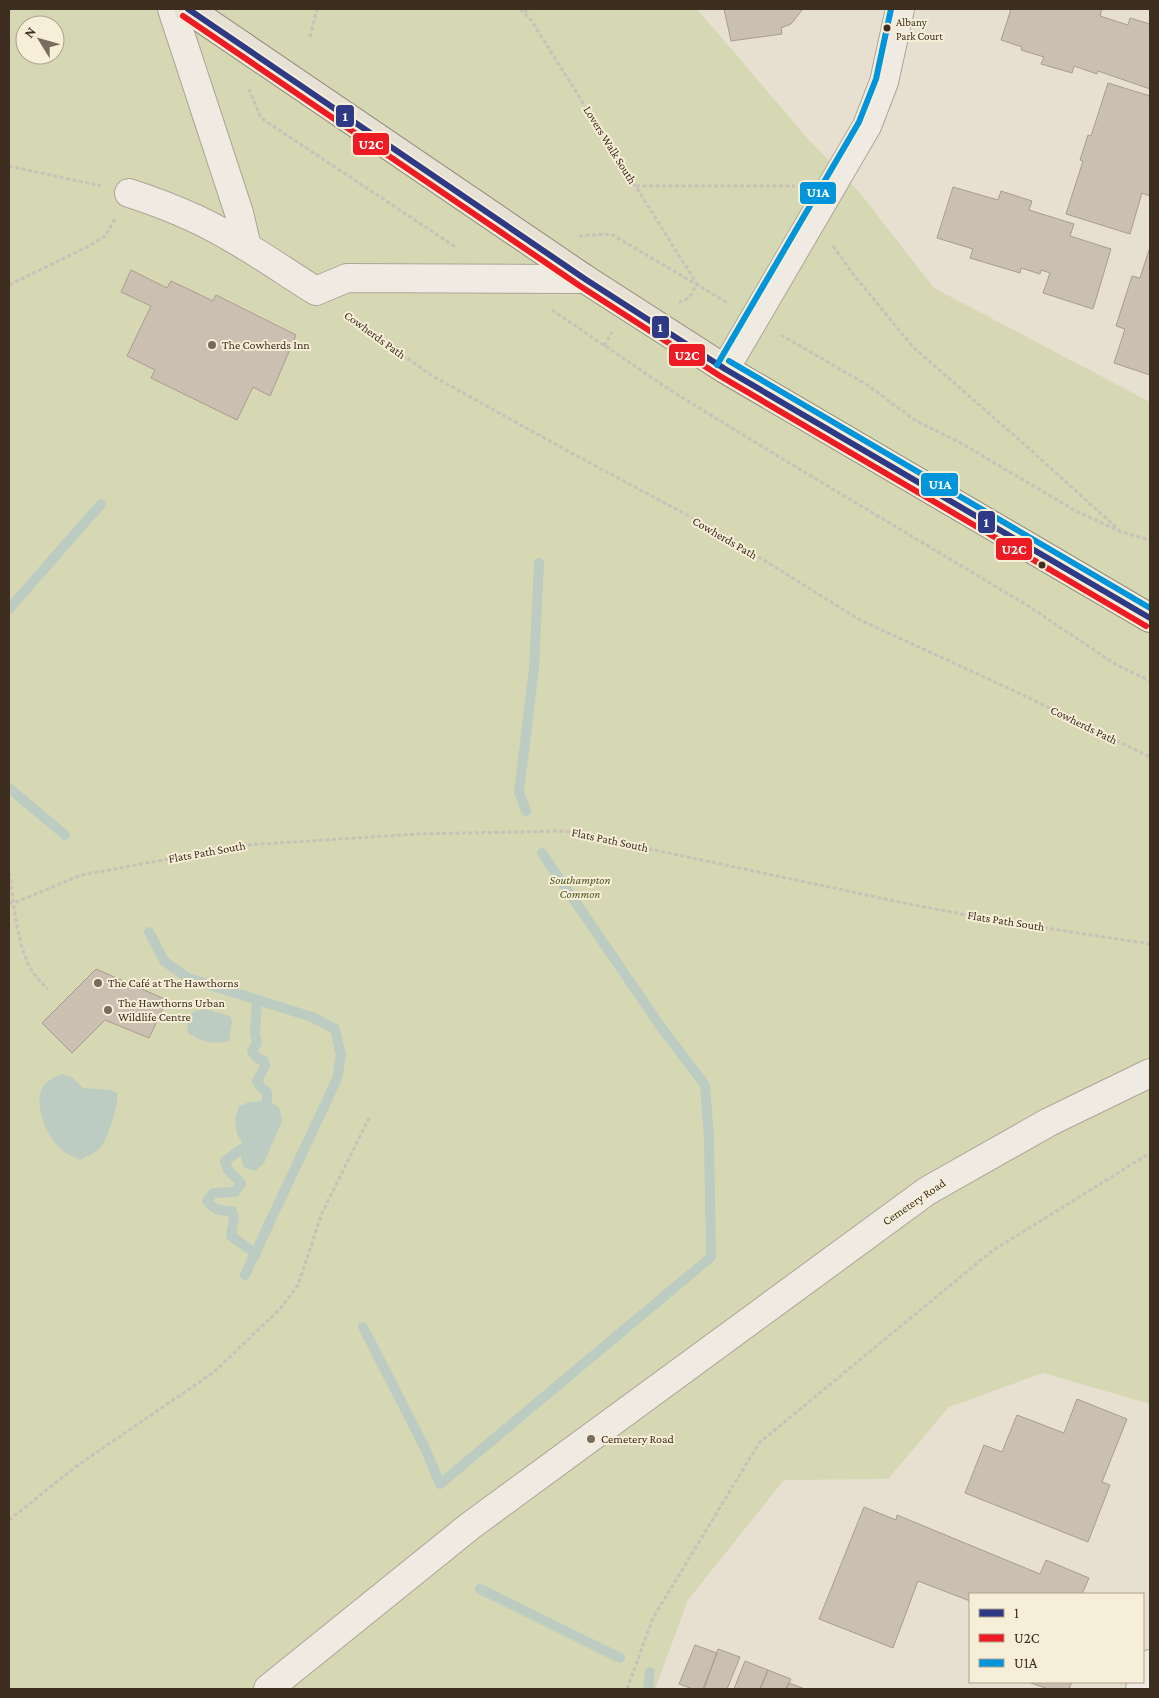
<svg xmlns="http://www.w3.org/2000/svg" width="1159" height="1698" font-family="'Crimson Pro',serif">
  <rect width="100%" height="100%" fill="#e7e0d1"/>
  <!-- green -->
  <path fill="#d6d7b3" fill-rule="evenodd" d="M9 9H697L809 140 860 193 934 288 1150 402V1404L1043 1373 949 1407 888 1479 784 1480 688 1600 655 1689H9ZM25 25H55V55H25Z"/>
  <!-- water -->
  <path fill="#bcccc2" d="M204 1009 230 1016 232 1021 229 1041C212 1045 203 1042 188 1033L187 1024 193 1012Z
    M62 1074 73 1078 83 1088 110 1090 117 1093C119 1105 108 1137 101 1147 97 1153 86 1156 80 1160 75 1157 68 1155 63 1151 48 1141 32 1103 43 1087 47 1080 55 1077 62 1074Z
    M262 1101 276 1105 280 1110 282 1121 264 1163 255 1171 243 1167 241 1158 242 1142 237 1134 235 1119 239 1106 250 1102Z"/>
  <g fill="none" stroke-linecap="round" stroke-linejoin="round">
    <!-- stream -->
    <path stroke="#bcccc2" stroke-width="10" d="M9 609 101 504
      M9 788 65 835
      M526 811 519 792 534 669 539 563
      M149 932 164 961 188 978 312 1017 335 1029 341 1055 337 1079 245 1275
      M257 1000 255 1033 257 1043 252 1051 257 1058 264 1061 265 1066 257 1081 261 1087 267 1092V1103
      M241 1149 225 1161 228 1170 241 1183 235 1192 213 1193 207 1201C214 1210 220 1211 232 1211L234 1218 231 1236 256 1254
      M363 1327 425 1448 440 1484 711 1257 709 1138 705 1085 661 1027 542 853
      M480 1589 620 1658
      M648 1689 650 1672"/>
  </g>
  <!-- building -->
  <path fill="#cbbfb2" stroke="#a89c90" d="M724 9H803L791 24 781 28 782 34 731 41Z
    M1011 9H1102L1100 16 1128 25 1130 18 1150 24V89L1098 71 1097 74 1074 66 1072 73 1041 64 1044 57 1021 50 1022 47 1001 40Z
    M1108 83 1150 96V196L1142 193 1130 234 1066 214 1083 161 1080 160 1088 135 1091 136Z
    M953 187 998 200 1001 191 1032 201 1029 210 1074 224 1070 236 1111 249 1093 309 1043 293 1050 273 1041 270 1040 274 1021 268 1020 273 970 258 973 249 937 238Z
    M1150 247V375L1114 363 1125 329 1116 326 1132 276 1140 278Z
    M131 270 167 288 171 281 213 301 216 295 296 335 270 396 253 387 237 420 151 378 155 370 127 356 151 306 121 292Z
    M96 969 167 1000 149 1038 105 1020 72 1053 42 1023Z
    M1077 1399 1127 1419 1102 1482 1110 1485 1088 1542 965 1493 984 1445 1002 1452 1017 1415 1064 1433Z
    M864 1507 896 1520 897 1515 1040 1574 1046 1560 1089 1578 1082 1594H970V1601L918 1581 893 1648 819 1619Z
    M695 1645 717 1653 703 1689H693L679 1684Z
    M718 1649 740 1657 727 1689H704Z
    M745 1661 768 1670 760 1689H734Z
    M768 1670 791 1679 786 1689H760Z
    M1028 1682H1072L1069 1689H1048Z
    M789 1683 805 1689H786Z"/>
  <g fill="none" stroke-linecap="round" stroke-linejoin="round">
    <!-- minor casing -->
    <g stroke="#ada599" stroke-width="30">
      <path id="minor" d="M172 9 239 213 247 247
        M129 193C151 200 172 208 194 218 237 238 276 266 316 291L347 278 585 279
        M725 369 867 126 884 82 900 9
        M268 1689 470 1526 927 1191 1049 1122 1150 1073
        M1140 1689 1150 1664"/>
    </g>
    <!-- major casing -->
    <g stroke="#928b80" stroke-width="30">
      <path id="major" d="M188 9 585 279 725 369 1150 618"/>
    </g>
    <!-- path -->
    <path stroke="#c8c2b9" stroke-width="3" stroke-dasharray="4 2.5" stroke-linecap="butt" d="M520 9 531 20 697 284 689 298 679 302
      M525 9 528 15
      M310 37 317 9
      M249 89 261 118 457 248
      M9 166 101 186
      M636 186H795
      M579 236 611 234 728 303
      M833 246 853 274 913 347 1024 444 1119 530
      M9 285 87 247 105 236 115 219
      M552 310 670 390 776 455 1030 607 1115 664 1150 681
      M345 312 429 374 564 449 717 531 860 620 1019 693 1150 757
      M781 335 866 384 916 421 959 442 1076 511 1121 532 1150 540
      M604 346 612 332
      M9 873C14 903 17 950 34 974 38 980 43 984 48 989
      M9 903H14L81 875 246 845 417 834 565 831 904 903 993 920 1150 944
      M9 1520 78 1465 214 1372 280 1309 298 1285 322 1213 370 1116
      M627 1689 653 1618 759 1443 992 1251 1150 1153"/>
    <!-- minor -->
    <use href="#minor" stroke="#efebe3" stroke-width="28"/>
    <!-- major -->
    <use href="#major" stroke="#e6e1d4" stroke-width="28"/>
    <!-- bus-1 casing -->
    <g stroke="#f7eed8" stroke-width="10">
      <path id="bus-1" d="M188 9 585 279 725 369 1150 618"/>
    </g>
    <!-- bus-2 casing -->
    <g stroke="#f7eed8" stroke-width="10">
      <path id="bus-2" d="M183 16 580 286 720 376 1146 626"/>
    </g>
    <!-- bus-3 casing -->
    <g stroke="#f7eed8" stroke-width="10">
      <path id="bus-3" d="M729 361 1150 608
        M717 365 859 122 876 79 891 9"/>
    </g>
    <!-- bus-1 -->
    <use href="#bus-1" stroke="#2e3a86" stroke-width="6"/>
    <!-- bus-2 -->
    <use href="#bus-2" stroke="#ed1c24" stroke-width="6"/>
    <!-- bus-3 -->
    <use href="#bus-3" stroke="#0095da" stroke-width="6"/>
  </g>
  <!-- markers -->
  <g fill="#3d2e20" stroke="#f7eed8" stroke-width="2">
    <circle cx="887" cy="28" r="4.5"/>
    <circle cx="1042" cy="565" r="4.5"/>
  </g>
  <g fill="#786c5e" stroke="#f7eed8" stroke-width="2">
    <circle cx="212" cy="345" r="5"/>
    <circle cx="98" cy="983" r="5"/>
    <circle cx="108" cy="1010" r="5"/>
    <circle cx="591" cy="1439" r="5"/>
  </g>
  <g text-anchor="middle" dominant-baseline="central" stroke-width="4" stroke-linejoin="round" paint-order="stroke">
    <!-- bus labels -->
    <g font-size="11" fill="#3d2e20" stroke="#f7eed8" text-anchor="start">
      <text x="896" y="22">Albany<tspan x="896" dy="14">Park Court</tspan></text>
    </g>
    <!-- street labels -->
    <g font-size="12" fill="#3d2e20" stroke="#f7eed8">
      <text transform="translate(610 145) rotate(58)">Lovers Walk South</text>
      <text transform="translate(375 335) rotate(36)">Cowherds Path</text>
      <text transform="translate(725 538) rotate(30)">Cowherds Path</text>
      <text transform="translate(1084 725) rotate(26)">Cowherds Path</text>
      <text transform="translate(610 840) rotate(12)">Flats Path South</text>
      <text transform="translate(207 852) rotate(-10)">Flats Path South</text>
      <text transform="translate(1006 921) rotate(9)">Flats Path South</text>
      <text transform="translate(914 1202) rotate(-34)">Cemetery Road</text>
    </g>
    <!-- poi labels -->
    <g font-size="12" fill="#3d2e20" stroke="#f7eed8" text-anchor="start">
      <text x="222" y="345">The Cowherds Inn</text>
      <text x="108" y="983">The Café at The Hawthorns</text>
      <text x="118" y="1003">The Hawthorns Urban<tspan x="118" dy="14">Wildlife Centre</tspan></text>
      <text x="601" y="1439">Cemetery Road</text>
    </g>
    <!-- park labels -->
    <g font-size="12" font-style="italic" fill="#4d5a26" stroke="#f7eed8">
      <text x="580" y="880">Southampton<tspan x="580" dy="14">Common</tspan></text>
    </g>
  </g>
  <g stroke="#f7eed8" stroke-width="2">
    <rect x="335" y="104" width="20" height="24" rx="5" fill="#2e3a86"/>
    <rect x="352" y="132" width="38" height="24" rx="5" fill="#ed1c24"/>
    <rect x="799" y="181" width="38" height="24" rx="5" fill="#0095da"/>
    <rect x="651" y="315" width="19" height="24" rx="5" fill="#2e3a86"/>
    <rect x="668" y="343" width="38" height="24" rx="5" fill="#ed1c24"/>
    <rect x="920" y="472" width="39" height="25" rx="5" fill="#0095da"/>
    <rect x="977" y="510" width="19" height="24" rx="5" fill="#2e3a86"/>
    <rect x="995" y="537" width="38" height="24" rx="5" fill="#ed1c24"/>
  </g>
  <g font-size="14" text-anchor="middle" font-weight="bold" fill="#fff">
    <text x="345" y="121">1</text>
    <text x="371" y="149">U2C</text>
    <text x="818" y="197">U1A</text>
    <text x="660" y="332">1</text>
    <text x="687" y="360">U2C</text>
    <text x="940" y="489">U1A</text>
    <text x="986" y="527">1</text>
    <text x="1014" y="554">U2C</text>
  </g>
  <!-- border -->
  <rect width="1159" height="1698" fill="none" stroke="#3d2e20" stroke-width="20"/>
  <!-- legend -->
  <rect x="969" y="1593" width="175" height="90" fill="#f7eed8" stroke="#ada18e"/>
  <rect x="979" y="1609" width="25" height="8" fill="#2e3a86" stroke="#ada18e"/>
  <text x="1014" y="1618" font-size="15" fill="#3d2e20">1</text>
  <rect x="979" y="1634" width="25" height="8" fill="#ed1c24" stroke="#ada18e"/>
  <text x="1014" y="1643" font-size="15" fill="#3d2e20">U2C</text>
  <rect x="979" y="1659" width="25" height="8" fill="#0095da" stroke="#ada18e"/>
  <text x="1014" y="1668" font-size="15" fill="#3d2e20">U1A</text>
  <!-- north arrow -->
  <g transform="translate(40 40) rotate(307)"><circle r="24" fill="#f7eed8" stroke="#ada18e"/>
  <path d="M0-4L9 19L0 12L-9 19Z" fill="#786c5e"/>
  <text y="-8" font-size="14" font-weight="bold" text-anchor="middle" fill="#3d2e20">N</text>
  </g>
</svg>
